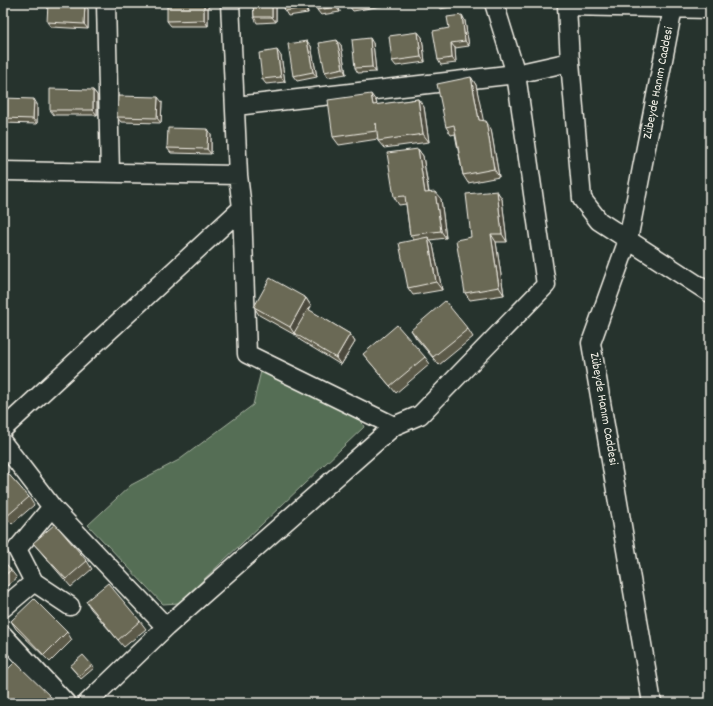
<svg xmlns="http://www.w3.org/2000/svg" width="713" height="706" font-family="Dekko,sans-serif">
  <rect width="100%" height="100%" fill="#26332d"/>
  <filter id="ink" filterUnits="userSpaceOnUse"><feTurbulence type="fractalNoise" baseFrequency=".025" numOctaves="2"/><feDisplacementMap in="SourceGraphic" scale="8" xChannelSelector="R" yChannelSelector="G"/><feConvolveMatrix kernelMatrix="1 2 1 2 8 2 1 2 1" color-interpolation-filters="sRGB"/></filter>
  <g filter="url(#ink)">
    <!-- green -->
    <path fill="#546e55" stroke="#a4b09e" d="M261 371 361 420 364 427 179 603 163 604 88 525 131 485 179 460 253 405Z"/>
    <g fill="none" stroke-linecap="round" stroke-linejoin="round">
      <!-- minor casing -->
      <g stroke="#f4f1e8" stroke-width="21">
        <path id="minor" d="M106 3 110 173
          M230 3 238 175 242 208 247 354 394 426
          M567 3V6L710 9
          M567 6 570 62 582 199 599 221 710 293
          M236 106 516 74 570 62
          M3 171 238 175
          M3 429 242 208
          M3 443 52 507 166 627
          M52 507 17 549 34 582 70 606
          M3 608 34 582
          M3 635 66 703
          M87 703 166 627 394 426 420 415 546 285 516 74 494 3
          M652 703 591 343 628 240 674 3"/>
      </g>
      <!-- minor -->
      <use href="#minor" stroke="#26332d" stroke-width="18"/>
    </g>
    <!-- wall -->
    <path fill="#5c5a49" stroke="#f4f1e8" d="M208 3V26H171L167 21Z
      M253 3H276V22L257 23 254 17Z
      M283 3H306L308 13 288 16 285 11Z
      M338 3 340 12 321 15 317 10Z
      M348 3H382V6L353 11 349 6Z
      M393 3H404L395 5Z
      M436 3H457V6L440 9Z
      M88 9V29L51 27 47 22Z
      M462 15 465 21 469 46 455 48 456 63 441 65 438 60 449 28Z
      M422 37 425 62 396 66 392 61Z
      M373 43 376 72 358 73 355 68Z
      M341 45 346 74 328 77 325 72Z
      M311 46 317 77 297 81 293 76Z
      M281 56 285 82 266 84 262 79Z
      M471 77 476 85 483 121 491 129 499 177 468 183 463 175 455 134 451 135 446 127Z
      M93 90 97 95V115H54L50 110Z
      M3 98 37 104V124L3 123Z
      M418 99 424 107 429 142 384 148 378 141V139L339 145 333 137 376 101 377 105Z
      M162 102 161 123 121 122 117 117Z
      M211 134V154L171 153 167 148Z
      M418 149 423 156 429 192 441 199 446 238 430 240 433 245 442 290 413 295 408 288 414 240 410 235 406 204 399 205 394 197Z
      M497 191 502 199 507 242H496L504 295 470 300 465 293 471 237Z
      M306 298 311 306 309 310 350 334 355 342 341 365 300 340 295 334V335L259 315 254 307Z
      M468 329 473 337 439 365 416 338 411 330Z
      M363 354 425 357 430 364 396 393 369 361Z
      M3 468 29 497 34 505 12 524 3 515Z
      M33 543 87 561 92 569 71 587 39 550Z
      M3 560 17 578 3 589Z
      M86 601 140 621 146 629 124 647 91 609Z
      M11 621 67 632 72 640 50 662 16 629Z
      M92 665 94 668 81 679 70 666Z
      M3 674 53 699 56 703H7L3 699Z"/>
    <!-- shaded-wall -->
    <path fill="#4b4a3c" stroke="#f4f1e8" d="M204 3H208V26L204 20Z
      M272 3H276V22L272 17Z
      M303 3H306L308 13 304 8Z
      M335 3H338L340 12 336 7Z
      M85 4 88 9V29L84 24Z
      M462 15 465 21 469 46 465 41Z
      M418 32 422 37 425 62 421 57Z
      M370 38 373 43 376 72 372 67Z
      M337 40 341 45 346 74 343 68Z
      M307 41 311 46 317 77 313 72Z
      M451 43 455 48 456 63 452 58Z
      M277 50 281 56 285 82 281 77Z
      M471 77 476 85 485 128 479 120Z
      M93 90 97 95V115L93 110Z
      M371 94 376 101 379 113 373 105Z
      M158 97 162 102 161 123 157 118Z
      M34 99 37 104V124L33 119Z
      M418 99 424 107 429 142 423 134Z
      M486 121 491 129 499 177 494 169Z
      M208 129 211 134V154L207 149Z
      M418 149 423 156 430 201 425 193Z
      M497 191 502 199 507 242 502 234Z
      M435 192 441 199 446 238 441 231Z
      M491 234 496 242 504 295 499 287Z
      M428 237 433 245 442 290 436 282Z
      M306 298 311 306 296 333H294L295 335 290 327Z
      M350 334 355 342 341 365 336 358Z"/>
    <!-- building -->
    <path fill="#6b6955" stroke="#f4f1e8" d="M48 3 85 4 84 24 47 22Z
      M167 3H204V20L167 21Z
      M253 3H272V17H254Z
      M283 3H303L304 8 285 11Z
      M316 3H335L336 7 317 10Z
      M348 3H366L349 6Z
      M462 15 465 41 451 43 452 58 438 60 433 31 449 28 447 17Z
      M418 32 421 57 392 61 389 36Z
      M370 38 372 67 355 68 352 40Z
      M337 40 343 68 325 72 319 43Z
      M307 41 313 72 293 76 288 44Z
      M277 50 281 77 262 79 259 53Z
      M471 77 479 120 486 121 494 169 463 175 454 125 446 127 437 84Z
      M50 89 93 90V110H50Z
      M371 94 373 105 418 99 423 134 378 141 376 123V131L333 137 328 100Z
      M118 96 158 97 157 118 117 117Z
      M3 98 34 99 33 119 3 118Z
      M168 128 208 129 207 149 167 148Z
      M418 149 425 193 435 192 441 231 410 235 405 196 394 197 387 153Z
      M497 191 502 234H491L499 287 465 293 456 240 471 237 466 194Z
      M428 237 436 282 408 288 399 243Z
      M270 278 306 298 290 327 254 307Z
      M445 301 468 329 433 357 411 330Z
      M308 309 350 334 336 358 294 333Z
      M397 325 425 357 390 386 363 354Z
      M3 468 29 497 6 517 3 513Z
      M55 524 87 561 66 579 33 543Z
      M3 560 11 570 3 577Z
      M108 583 140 621 118 640 86 601Z
      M34 599 67 632 44 655 11 621Z
      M83 655 92 665 79 676 70 666Z
      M15 662 53 699 50 703H10L3 697V674Z"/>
  </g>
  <g text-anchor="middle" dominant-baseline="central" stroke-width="3" stroke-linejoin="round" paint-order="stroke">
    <!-- street labels -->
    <g font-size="13" fill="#f4f1e8" stroke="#26332d">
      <text transform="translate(659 83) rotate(-79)">Zübeyde Hanım Caddesi</text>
      <text transform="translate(603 409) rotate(80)">Zübeyde Hanım Caddesi</text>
    </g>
  </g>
  <!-- margin -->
  <rect width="713" height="706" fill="none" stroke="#26332d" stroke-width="16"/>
  <rect x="8" y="8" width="697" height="690" fill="none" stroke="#f4f1e8" stroke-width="1.5" filter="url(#ink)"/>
</svg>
